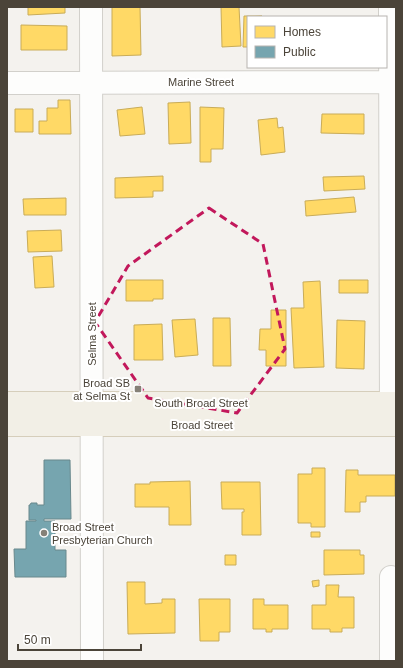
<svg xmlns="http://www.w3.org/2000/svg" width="403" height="668" font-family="Helvetica,sans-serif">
  <rect width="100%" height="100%" fill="#f4f2ee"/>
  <!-- homes -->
  <path fill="#ffd966" stroke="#c9ac58" d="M28 7H65V13L28 15Z
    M112 7H140L141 55 112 56Z
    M221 7H239L241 46 222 47Z
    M244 16H262L248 17V47H243Z
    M21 25 67 26V50H21Z
    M58 100H70L71 134H39V121H47V108H58Z
    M190 102 191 143 169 144 168 103Z
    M142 107 145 134 120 136 117 110Z
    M200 107 224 108 223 149H211V162H200Z
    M15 109H33V132H15Z
    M322 114H364V134L321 133Z
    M277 118 278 128 283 127 285 152 261 155 258 120Z
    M163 176V191H153V197L115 198V178Z
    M364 176 365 189 324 191 323 177Z
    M354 197 356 212 306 216 305 201Z
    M66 198V215H24L23 199Z
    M61 230 62 251 28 252 27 231Z
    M52 256 54 287 35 288 33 257Z
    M126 280H163V299H153V301H126Z
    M339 280H368V293H339Z
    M320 281 324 367 294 368 291 308H304L303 282Z
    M271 310H286V366H266V350H259L260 329H271Z
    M213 318H230L231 366H213Z
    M195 319 198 355 175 357 172 320Z
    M337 320 365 321 364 369 336 368Z
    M162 324 163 360H134V325Z
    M312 468H325V527H311V523H298V474H312Z
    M346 470H358V475H395V496H366V502H360V512H345Z
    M190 481 191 525H169V507H135V484H150V482Z
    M221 482H260L261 535H242V512H244V509H222Z
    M311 532H320V537H311Z
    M324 550H360V555H364V574L324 575Z
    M225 555H236V565H225Z
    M319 580V586L313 587 312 581Z
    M127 582H145V604L162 603V599H175V633L128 634Z
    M326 585H339L338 597H354V628H342V632H330V629H312V605H326Z
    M199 599H230V632H219V641H200Z
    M253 599H264V605H288V629H272V632H266V629H253Z"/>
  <!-- public -->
  <path fill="#76a5af" stroke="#69888c" d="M44 460H70L71 519H44V521H55V550H66V577H15L14 549H26V521H36V520H29V505H30L31 503H37V505H44Z"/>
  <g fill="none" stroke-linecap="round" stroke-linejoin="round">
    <!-- minor casing -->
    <g stroke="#d2d0cb" stroke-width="24">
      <path id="minor" d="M91 7 92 661
        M390 7 391 421
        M7 83 396 82
        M391 577V661"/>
    </g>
    <!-- major casing -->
    <g stroke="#d6cebb" stroke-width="24">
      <path id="major" d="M7 403H396
        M7 425H396"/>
    </g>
    <!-- minor -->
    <use href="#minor" stroke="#fdfdfc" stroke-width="22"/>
    <!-- major -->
    <use href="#major" stroke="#f2efe6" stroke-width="22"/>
  </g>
  <!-- marked area -->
  <path fill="none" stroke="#c2185b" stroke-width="3" stroke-dasharray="8 5" stroke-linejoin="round" d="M209 208 263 244 285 349 237 413 148 398 95 322 128 266Z"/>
  <!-- markers -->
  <g fill="#868178" stroke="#fff" stroke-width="1.5">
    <rect x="134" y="385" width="8" height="8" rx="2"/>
    <circle cx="44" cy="533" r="4"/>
  </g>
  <g text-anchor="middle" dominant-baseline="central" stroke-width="4" stroke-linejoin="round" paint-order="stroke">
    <!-- street labels -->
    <g font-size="11" fill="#4b4439" stroke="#fff">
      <text x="201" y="82">Marine Street</text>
      <text transform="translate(92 334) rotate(-90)">Selma Street</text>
      <text x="201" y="403">South Broad Street</text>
      <text x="202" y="425">Broad Street</text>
    </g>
    <!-- poi labels -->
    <g font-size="11" fill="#4b4439" stroke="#fff" text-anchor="end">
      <text x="130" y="383">Broad SB<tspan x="130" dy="13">at Selma St</tspan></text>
      <text x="52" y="527" text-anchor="start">Broad Street<tspan x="52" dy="13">Presbyterian Church</tspan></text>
    </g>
  </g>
  <!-- border -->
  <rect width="403" height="668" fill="none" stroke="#4b4439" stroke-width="16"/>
  <!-- legend -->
  <rect x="247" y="16" width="140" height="52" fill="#ffffff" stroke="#b7b4b0"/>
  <rect x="255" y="26" width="20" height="12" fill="#ffd966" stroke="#b7b4b0"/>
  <text x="283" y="36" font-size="12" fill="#4b4439">Homes</text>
  <rect x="255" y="46" width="20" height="12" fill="#76a5af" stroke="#b7b4b0"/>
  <text x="283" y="56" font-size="12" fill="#4b4439">Public</text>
  <!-- scale -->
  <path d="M18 644v6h123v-6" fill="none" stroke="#4b4439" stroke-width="2"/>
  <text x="24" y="644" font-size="12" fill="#4b4439" stroke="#ffffff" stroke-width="3" paint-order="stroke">50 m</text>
</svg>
